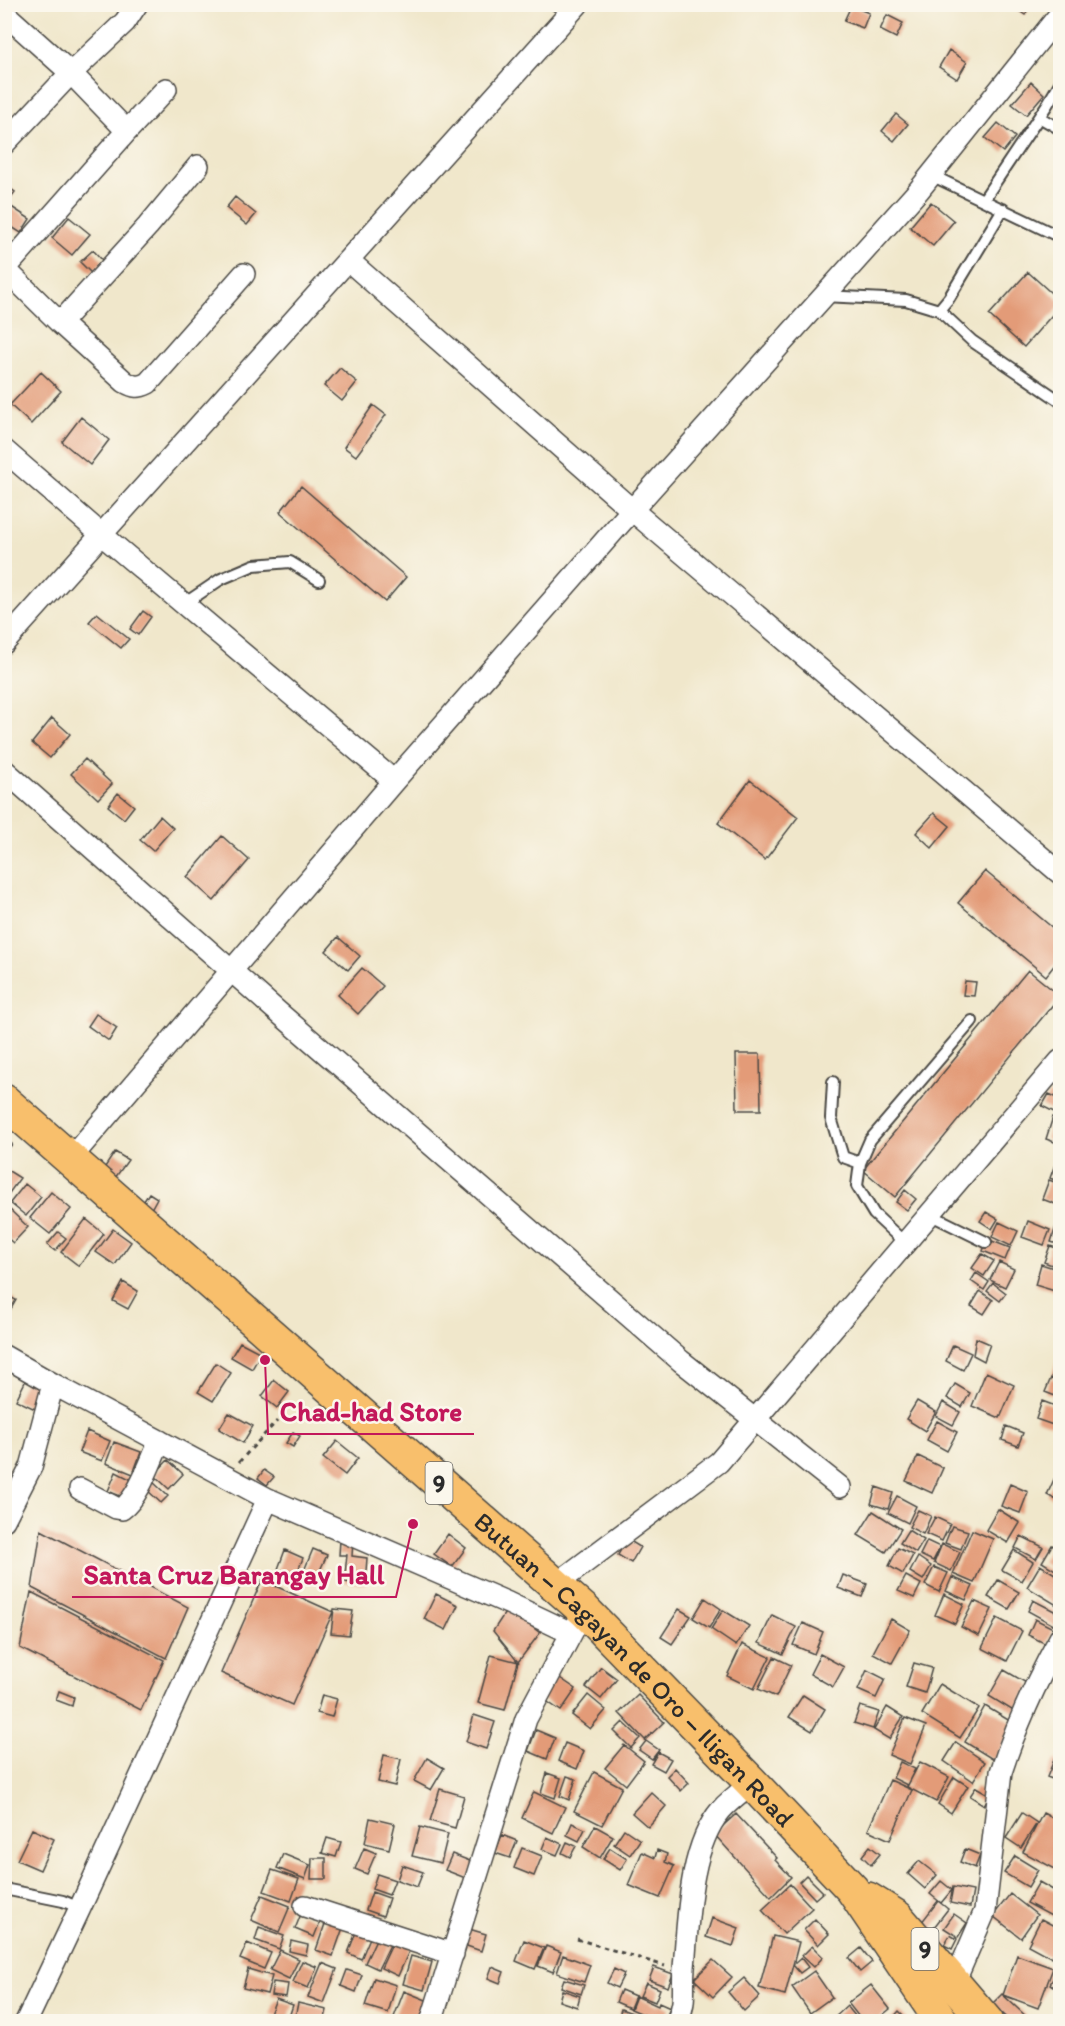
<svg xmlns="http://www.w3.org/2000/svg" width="1065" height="2026" font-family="Itim,sans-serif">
  <rect width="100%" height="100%" fill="#fbf7ec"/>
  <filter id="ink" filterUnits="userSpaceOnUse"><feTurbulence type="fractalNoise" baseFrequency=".0167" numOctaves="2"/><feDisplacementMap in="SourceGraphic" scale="12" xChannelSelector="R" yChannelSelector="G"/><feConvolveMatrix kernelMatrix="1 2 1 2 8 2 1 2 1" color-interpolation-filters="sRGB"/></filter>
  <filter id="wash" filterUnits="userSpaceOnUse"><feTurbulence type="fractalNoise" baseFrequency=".008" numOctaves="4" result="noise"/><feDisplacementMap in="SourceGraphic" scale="24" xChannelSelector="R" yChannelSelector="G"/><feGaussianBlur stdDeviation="1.35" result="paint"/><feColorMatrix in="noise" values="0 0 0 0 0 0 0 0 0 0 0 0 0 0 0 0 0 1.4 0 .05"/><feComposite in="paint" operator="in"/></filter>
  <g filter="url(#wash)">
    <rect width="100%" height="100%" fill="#f0e7cb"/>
    <g id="blocks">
      <!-- building -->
      <path fill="#e39b78" d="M1009 4H1031L1025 15Z
        M851 6 869 13 863 28 844 21Z
        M887 15 903 23 896 38 880 30Z
        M949 50 967 62 957 79 939 67Z
        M1031 82 1044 94 1026 115 1012 104Z
        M896 114 908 124 894 141 882 131Z
        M998 123 1015 137 1003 152 985 138Z
        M4 184 15 192 4 206Z
        M235 197 256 214 247 225 226 208Z
        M931 202 954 221 933 246 910 227Z
        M10 206 30 219 21 233 4 222V215Z
        M69 217 90 234 72 255 52 238Z
        M93 250 103 261 91 273 80 262Z
        M1028 272 1060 301V306L1024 347 989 315Z
        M340 368 357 382 342 401 324 386Z
        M41 372 61 391 31 424 10 405Z
        M373 405 386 415 356 456 344 447Z
        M81 417 109 440 90 465 62 442Z
        M301 486 406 577 385 602 280 512Z
        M143 611 151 617 138 635 130 629Z
        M97 613 129 639 121 648 89 622Z
        M52 718 70 734 50 758 32 743Z
        M85 759 112 784 98 799 71 774Z
        M750 780 798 817 765 860 718 823Z
        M118 793 134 806 124 819 108 806Z
        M934 813 950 826 932 848 916 833Z
        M160 816 173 828 153 851 140 840Z
        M222 836 249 860 214 901 187 877Z
        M985 871 1060 934V958L1046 976 958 903Z
        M338 937 360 956 348 970 326 951Z
        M362 968 383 986 358 1014 338 995Z
        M1028 970 1060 996 895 1197 863 1170Z
        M965 981 976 982 974 996 963 995Z
        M96 1014 117 1028 109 1041 88 1026Z
        M736 1054H760L761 1110H737Z
        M1049 1094 1060 1099V1115L1042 1106Z
        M1053 1117 1060 1119V1144L1046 1139Z
        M115 1152 128 1160 115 1178 103 1170Z
        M1057 1159 1060 1161V1182L1050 1178Z
        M4 1168 20 1178 4 1200Z
        M1049 1180 1060 1184V1198L1058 1205 1042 1199Z
        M25 1184 41 1197 26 1216 10 1203Z
        M905 1190 916 1199 907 1210 896 1202Z
        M51 1192 71 1209 50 1234 30 1218Z
        M149 1193 157 1198 151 1209 142 1204Z
        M8 1208 28 1227 13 1243 4 1235V1212Z
        M986 1212 998 1219 992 1229 980 1221Z
        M1060 1214V1245L1051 1242Z
        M86 1219 104 1234 79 1266 61 1252Z
        M1028 1221 1050 1230 1044 1245 1022 1237Z
        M999 1222 1018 1231 1011 1246 992 1237Z
        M113 1229 131 1242 115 1265 96 1252Z
        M58 1232 66 1238 55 1251 47 1245Z
        M987 1239 1010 1248 1005 1260 983 1251Z
        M1050 1246 1060 1249V1268L1044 1262Z
        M982 1254 994 1261 984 1276 972 1268Z
        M999 1262 1014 1269 1005 1287 990 1280Z
        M1041 1264 1060 1270 1058 1292 1035 1285Z
        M976 1273 989 1282 984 1290 971 1281Z
        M123 1282 138 1291 128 1309 113 1301Z
        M993 1283 1006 1293 1000 1301 987 1291Z
        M980 1291 993 1300 984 1314 971 1306Z
        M4 1294 16 1300 4 1321Z
        M976 1338 990 1344 984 1361 973 1355Z
        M240 1342 261 1353 252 1369 231 1357Z
        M953 1345 971 1353 963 1370 946 1361Z
        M216 1363 231 1373 213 1401 198 1392Z
        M1056 1363 1060 1365V1379L1052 1376Z
        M986 1372 1014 1385 1000 1418 972 1406Z
        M1051 1378 1060 1382V1398L1045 1392Z
        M26 1380 45 1389 35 1409 16 1400Z
        M274 1380 289 1392 277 1408 262 1396Z
        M955 1384 970 1393 962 1407 947 1398Z
        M917 1401 936 1412 925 1431 906 1419Z
        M1042 1401 1058 1407 1053 1425 1036 1419Z
        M943 1402 960 1412 953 1425 936 1416Z
        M229 1413 253 1426 243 1443 219 1429Z
        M937 1421 957 1432 947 1451 927 1440Z
        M1006 1426 1023 1433 1018 1446 1002 1440Z
        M87 1431 110 1441 102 1461 79 1452Z
        M293 1432 300 1436 293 1447 286 1443Z
        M337 1441 358 1458 345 1475 323 1458Z
        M114 1442 141 1452 133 1474 106 1463Z
        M918 1456 943 1468 932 1493 906 1481Z
        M168 1460 183 1474 169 1489 154 1475Z
        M1060 1466V1502L1047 1495Z
        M264 1470 274 1477 267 1485 258 1478Z
        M116 1472 132 1480 125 1498 108 1491Z
        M153 1482 168 1496 161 1503 146 1489Z
        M1010 1484 1028 1492 1020 1513 1001 1506Z
        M876 1487 893 1493 888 1509 871 1504Z
        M897 1496 916 1506 908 1523 888 1513Z
        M998 1509 1020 1523 1008 1543 986 1530Z
        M918 1510 931 1516 923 1534 909 1527Z
        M873 1511 901 1529 886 1552 858 1535Z
        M935 1517 950 1524 942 1541 926 1534Z
        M952 1526 968 1531 961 1549 945 1543Z
        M41 1530 188 1607 166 1658 32 1588Z
        M908 1530 924 1540 916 1553 900 1543Z
        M972 1530 993 1539 974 1583 953 1574Z
        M448 1534 466 1548 452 1567 434 1554Z
        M1021 1536 1043 1547 1036 1559 1015 1548Z
        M627 1539 640 1547 631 1563 618 1555Z
        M340 1540 353 1541 352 1556 367 1558 365 1584 344 1582 347 1555H339Z
        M927 1541 940 1547 933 1561 920 1555Z
        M942 1544 960 1552 951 1571 934 1563Z
        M1052 1545 1060 1550V1573L1042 1562Z
        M898 1548 913 1555 903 1574 889 1566Z
        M313 1549 327 1555 316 1579 303 1573Z
        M285 1550 303 1558 296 1576 278 1569Z
        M1014 1550 1033 1562 1022 1581 1002 1570Z
        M918 1557 931 1566 923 1580 910 1572Z
        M1040 1565 1060 1577V1607L1027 1587Z
        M934 1567 948 1573 939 1592 925 1585Z
        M843 1575 867 1584 862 1597 838 1588Z
        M906 1576 921 1584 914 1598 898 1591Z
        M952 1577 973 1586 966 1600 946 1591Z
        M262 1580 333 1612 292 1705 221 1673Z
        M998 1580 1019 1592 1009 1609 988 1597Z
        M31 1592 164 1660 141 1710 20 1648Z
        M436 1594 458 1605 446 1630 424 1619Z
        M944 1594 964 1604 955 1624 935 1615Z
        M705 1598 721 1609 709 1628 693 1618Z
        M1033 1600 1060 1614V1620L1057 1627 1028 1611Z
        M974 1601 992 1609 979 1636 961 1627Z
        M508 1608 540 1633 518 1662 505 1710 478 1703 491 1655 518 1662 493 1631Z
        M334 1609 353 1611 349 1635 331 1633Z
        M679 1609 691 1616 672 1644 661 1637Z
        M723 1610 749 1626 736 1646 711 1629Z
        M772 1615 796 1627 783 1654 759 1643Z
        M997 1618 1022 1631 1007 1661 982 1648Z
        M891 1619 910 1630 892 1663 873 1653Z
        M1035 1619 1053 1628 1046 1644 1028 1635Z
        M803 1623 823 1632 814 1654 793 1645Z
        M742 1644 770 1657 754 1689 727 1676Z
        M820 1654 844 1667 833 1687 810 1674Z
        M774 1657 791 1665 776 1697 758 1689Z
        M914 1663 932 1668 925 1693 906 1687Z
        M601 1667 617 1679 601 1699 586 1687Z
        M867 1670 885 1679 876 1698 858 1690Z
        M1004 1670 1030 1685 1015 1712 989 1696Z
        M557 1676 576 1689 561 1711 542 1698Z
        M940 1684 979 1708 960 1738 922 1714Z
        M59 1691 74 1697 72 1706 56 1700Z
        M322 1695 337 1699 332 1717 317 1713Z
        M588 1695 606 1710 590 1729 572 1715Z
        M638 1695 664 1722 645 1740 619 1713Z
        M803 1695 825 1709 812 1731 789 1717Z
        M860 1706 879 1712 873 1729 854 1723Z
        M985 1706 1015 1724 994 1760 965 1742Z
        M887 1707 903 1717 889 1739 874 1730Z
        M474 1715 495 1722 486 1749 466 1742Z
        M905 1718 926 1726 910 1764 889 1755Z
        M623 1722 640 1738 631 1748 614 1731Z
        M536 1730 555 1738 547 1759 528 1751Z
        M646 1741 659 1750 652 1759 639 1750Z
        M956 1742 985 1762 973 1781 944 1761Z
        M565 1743 584 1751 577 1769 558 1761Z
        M624 1745 644 1761 626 1785 605 1768Z
        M658 1752 671 1759 664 1771 651 1764Z
        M384 1755 401 1759 395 1786 378 1782Z
        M427 1758 444 1768 431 1790 414 1781Z
        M1054 1760 1060 1762V1782L1047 1777Z
        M900 1762 915 1769 907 1785 893 1778Z
        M920 1762 949 1777 936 1802 907 1787Z
        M675 1768 689 1783 681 1791 667 1776Z
        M594 1772 622 1787 602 1825 574 1811Z
        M547 1773 561 1778 555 1798 541 1793Z
        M567 1776 576 1779 569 1800 560 1796Z
        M954 1777 968 1786 951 1813 938 1804Z
        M890 1780 912 1790 890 1840 868 1830Z
        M976 1787 990 1795 984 1805 970 1796Z
        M440 1789 464 1796 455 1828 430 1821Z
        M534 1792 565 1807 553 1833 522 1818Z
        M651 1792 666 1806 648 1827 632 1813Z
        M1022 1813 1037 1823 1021 1848 1006 1838Z
        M1043 1813 1060 1822V1863L1057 1870 1023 1852Z
        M736 1814 777 1858 775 1860 791 1877 771 1897 714 1834Z
        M370 1818 395 1824 389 1849 365 1843Z
        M572 1823 585 1829 579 1841 567 1835Z
        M595 1826 613 1836 600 1858 583 1847Z
        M420 1827 448 1834 441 1863 412 1856Z
        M32 1829 54 1839 40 1870 17 1860Z
        M624 1829 640 1840 630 1855 614 1844Z
        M502 1835 517 1841 510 1858 495 1853Z
        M547 1837 562 1844 557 1855 542 1849Z
        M327 1838 341 1842 336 1857 322 1853Z
        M567 1842 576 1846 570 1857 562 1853Z
        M870 1846 880 1854 871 1865 862 1856Z
        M364 1848 376 1853 367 1874 355 1869Z
        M522 1848 542 1856 534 1876 514 1868Z
        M610 1848 627 1859 620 1870 603 1859Z
        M965 1849 980 1855 975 1868 960 1862Z
        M657 1850 667 1854 665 1862 674 1866 660 1898 628 1885 642 1852 655 1858Z
        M283 1854 310 1865 305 1879 277 1868Z
        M452 1854 475 1863 468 1879 445 1870Z
        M1015 1856 1038 1870 1028 1887 1004 1873Z
        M312 1858H326V1879H311Z
        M919 1861 937 1875 925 1889 908 1874Z
        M402 1865 423 1872 417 1887 397 1880Z
        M272 1870 299 1879 291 1901 264 1891Z
        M377 1874 395 1880 389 1895 372 1889Z
        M806 1875 823 1892 815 1899 799 1882Z
        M941 1881 952 1890 941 1903 930 1894Z
        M1039 1882 1060 1894V1909L1055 1918 1027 1903Z
        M790 1884 812 1908 784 1934 762 1910Z
        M953 1887 973 1891 970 1907 950 1903Z
        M372 1892 389 1898 383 1916 366 1910Z
        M1010 1894 1037 1915 1021 1938 993 1916Z
        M262 1895 290 1906 279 1932 251 1920Z
        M938 1901 948 1909 931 1931 921 1923Z
        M301 1914 320 1922 314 1937 295 1929Z
        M954 1914 967 1923 958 1937 944 1928Z
        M328 1915 345 1922 333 1956 316 1950Z
        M712 1918 739 1928 733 1946 706 1937Z
        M815 1919 829 1934 818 1945 804 1930Z
        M1041 1919 1060 1929V1940L1052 1958 1028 1945Z
        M259 1927 284 1936 279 1949 255 1940Z
        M358 1927 372 1933 361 1959 348 1953Z
        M469 1929 486 1934 481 1951 464 1945Z
        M950 1935 957 1939 952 1949 944 1945Z
        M396 1936 412 1944 398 1976 381 1968Z
        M773 1936 799 1942 785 1995 759 1988Z
        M377 1937 391 1943 378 1969 365 1963Z
        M524 1940 544 1948 535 1969 516 1961Z
        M291 1941 308 1945 306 1955 289 1951Z
        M247 1943 271 1953 264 1969 240 1959Z
        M546 1946 561 1952 553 1972 538 1966Z
        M812 1946 823 1957 814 1967 802 1956Z
        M861 1948 872 1962 860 1972 849 1958Z
        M280 1950 299 1959 289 1979 270 1970Z
        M563 1955 590 1965 584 1982 557 1973Z
        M1017 1955 1053 1968 1038 2008 1003 1995Z
        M411 1956 432 1962 424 1990 403 1984Z
        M801 1958 808 1967 800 1973 793 1965Z
        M713 1960 732 1977 713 1997 694 1979Z
        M302 1961 317 1967 308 1988 293 1982Z
        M322 1963 337 1969 324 2003 308 1997Z
        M1060 1966V1991L1050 1984Z
        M492 1967 504 1972 500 1983 488 1978Z
        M654 1967 673 1974 668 1987 649 1980Z
        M248 1969 272 1976 267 1994 243 1988Z
        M614 1969 624 1974 617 1988 607 1983Z
        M347 1970 362 1975 356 1992 341 1986Z
        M814 1971 832 1997 810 2013 792 1987Z
        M374 1978 396 1985 388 2013 365 2006Z
        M744 1978 760 1996 744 2011 728 1992Z
        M564 1979 584 1985 581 1994 561 1987Z
        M273 1982 288 1984 286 1997 271 1995Z
        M646 1983 660 1989 655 2002 640 1996Z
        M871 1985 890 2009 874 2022H863L848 2003Z
        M562 1990 580 1996 577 2007 559 2001Z
        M621 1990 635 1996 630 2008 616 2002Z
        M404 1991 431 2002 424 2022H405L394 2017Z
        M1002 1994 1028 2018 1025 2022H1012L992 2004Z
        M636 1996 658 2006 659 2003 670 2008 665 2020 653 2015 652 2018 631 2009Z
        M276 1999 293 2005 288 2020 270 2014Z
        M298 2003 327 2010 324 2022H294Z
        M847 2006 860 2022H835L833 2019Z
        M621 2009 646 2018 645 2022H617Z
        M899 2011 910 2022H889Z"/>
    </g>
  </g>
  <g filter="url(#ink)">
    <use href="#blocks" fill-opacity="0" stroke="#494743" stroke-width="1.5"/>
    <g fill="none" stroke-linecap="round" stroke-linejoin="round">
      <!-- service casing -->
      <g stroke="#494743" stroke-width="14">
        <path id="service" d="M555 4 569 14
          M1039 117 1060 129
          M931 175 1060 237
          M984 199 1047 105 1060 83
          M1003 209 949 298 939 310 972 341 1060 401
          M823 296 906 300 939 310
          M184 604 221 579 254 565 290 562 319 580
          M833 1082 831 1118 843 1157 860 1163
          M931 1215 986 1242
          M906 1244 874 1214 857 1186 860 1163 870 1140 972 1021
          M4 1889 63 1901 80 1908"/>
      </g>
      <!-- minor casing -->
      <g stroke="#494743" stroke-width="24">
        <path id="minor" d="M4 13 71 73 127 131
          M4 144 71 73 125 22 137 4
          M348 260 632 510 1060 873
          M4 268 60 323 125 382C134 387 138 388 148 383L244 274
          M5 269 127 131 166 89
          M60 323 148 226 198 166
          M4 450 102 535 394 781
          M4 643 578 4
          M4 770 278 1012 681 1361 840 1487
          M70 1159 394 781 632 510 919 190 1060 14
          M4 1356 53 1384 268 1499 508 1603 571 1633
          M80 1489 116 1508 122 1509C139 1497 151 1460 160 1441
          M4 1520 31 1467 53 1384
          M555 1585 719 1462 1060 1061
          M305 1906 453 1954
          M954 1983 985 1911 1001 1772C1016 1726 1037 1680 1060 1638
          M26 2022 80 1908 268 1499
          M431 2022 526 1719 578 1621
          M677 2022C687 2001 682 1989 684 1968 688 1921 689 1847 721 1810 730 1800 742 1791 752 1783"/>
      </g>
      <!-- trunk casing -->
      <g stroke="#494743" stroke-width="36">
        <g id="trunk">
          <path id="s1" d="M4 1101 585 1611 752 1783 852 1889 942 2022"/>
          <path d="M868 1899 897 1917 987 2022"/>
        </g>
      </g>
      <!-- path -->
      <path stroke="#494743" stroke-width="3" stroke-dasharray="4.5 4.5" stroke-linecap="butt" d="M4 1154 12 1143
        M239 1462 277 1421
        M577 1939 665 1966"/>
      <!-- service -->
      <use href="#service" stroke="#fff" stroke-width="10"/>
      <!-- minor -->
      <use href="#minor" stroke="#fff" stroke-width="21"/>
      <!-- trunk -->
      <use href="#trunk" stroke="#f8bf6c" stroke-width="33"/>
    </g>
  </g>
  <g text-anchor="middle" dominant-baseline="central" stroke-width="5" stroke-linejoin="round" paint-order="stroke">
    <!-- shield labels -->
    <g fill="#fbf7ec" stroke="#696865" stroke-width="1.5">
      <rect x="425.5" y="1462" width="27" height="42" rx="4.5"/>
      <rect x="911.5" y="1928" width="27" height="42" rx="4.5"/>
    </g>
    <g font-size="24" font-weight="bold" fill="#2b2b2b">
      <text x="439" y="1483">9</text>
      <text x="925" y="1949">9</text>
    </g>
    <!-- street labels -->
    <g font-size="26" fill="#2b2b2b" stroke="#fbf7ec">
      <text stroke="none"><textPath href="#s1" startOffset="849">Butuan – Cagayan de Oro – Iligan Road</textPath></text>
    </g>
  </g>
  <!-- callouts -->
  <path fill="none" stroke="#c2185b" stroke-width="2" d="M265 1360L268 1434H474M413 1524L396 1597H72"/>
  <g fill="#c2185b" stroke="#fbf7ec" stroke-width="2">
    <circle cx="265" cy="1360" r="6"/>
    <circle cx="413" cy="1524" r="6"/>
  </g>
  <g font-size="27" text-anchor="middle" font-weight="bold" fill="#c2185b" stroke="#fbf7ec" stroke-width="5" stroke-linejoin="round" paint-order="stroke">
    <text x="371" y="1421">Chad-had Store</text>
    <text x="234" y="1584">Santa Cruz Barangay Hall</text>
  </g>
  <!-- margin -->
  <rect width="1065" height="2026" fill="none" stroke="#fbf7ec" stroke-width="24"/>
</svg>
